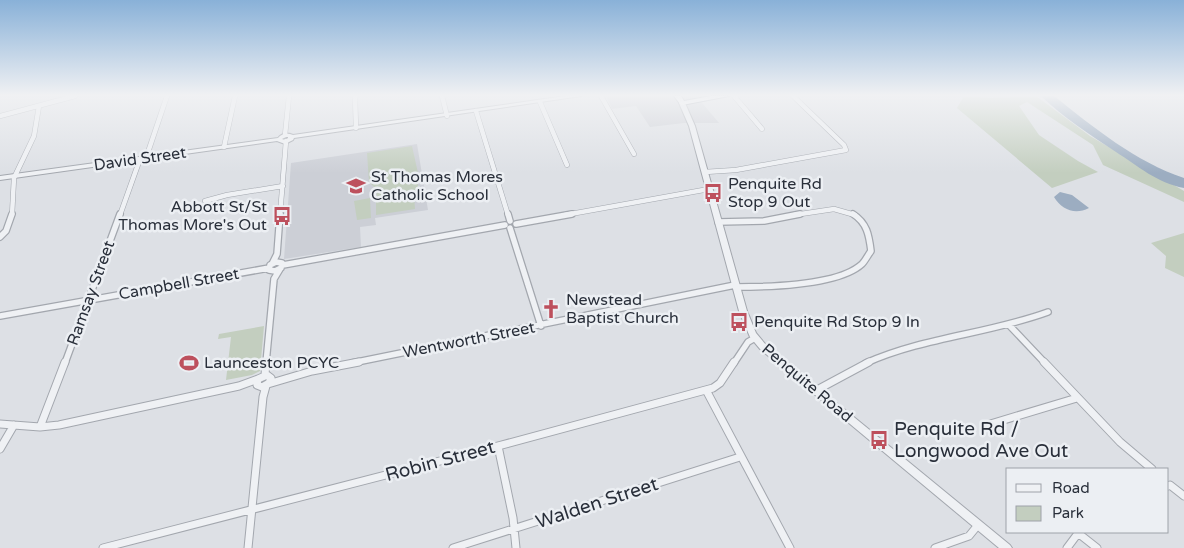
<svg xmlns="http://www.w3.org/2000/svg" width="1184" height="548" font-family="'Varela Round',sans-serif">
  <rect width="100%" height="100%" fill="#dde0e5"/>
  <!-- built -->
  <path fill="#cccfd6" d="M606 96H709L698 98 719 123H684L650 127 636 106 612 109Z
    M417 144 428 210 375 218 376 225 360 227 361 247 284 259 291 163Z"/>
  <!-- green -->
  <path fill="#c3cebf" d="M964 96 991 98 1036 96 1090 136 1184 191V202L1103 165 1093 145 1027 102 1019 106 1039 135 1078 161 1098 172 1052 188 957 108Z
    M412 146 418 173V192L377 198 376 189 369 182 367 153Z
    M414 195 415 209 376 215V201Z
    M370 198 371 218 357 220 354 201Z
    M1184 233V277L1165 268 1166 256 1151 243Z
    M264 326 260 371 252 375 226 380 231 337 218 339 219 334Z"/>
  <!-- water -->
  <path fill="#9cadc1" d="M1041 96H1054C1093 127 1136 162 1184 178V188C1157 183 1138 166 1116 152 1090 135 1063 117 1041 96Z
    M1060 192 1072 195 1089 208C1075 215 1062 210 1054 197Z"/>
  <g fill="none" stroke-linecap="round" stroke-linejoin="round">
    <!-- minor-far2 casing -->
    <g stroke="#a3a7ae" stroke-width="5.5">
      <path id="minor-far2" d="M355 96 356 128
        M442 96 447 116
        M601 96 634 154
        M734 96 762 129
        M540 102 567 165
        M476 111 508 215
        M0 116 75 96
        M285 135 289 96
        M224 147 235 96
        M146 158 167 96
        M705 172 736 170 846 150 844 145 793 96
        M205 201 227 195 283 186
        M12 215 14 178 34 136 39 106
        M120 215 140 159
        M280 215 286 141
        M565 215 709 189
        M794 215 834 209 855 215"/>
    </g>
    <!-- minor-far1 casing -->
    <g stroke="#a3a7ae" stroke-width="8">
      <path id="minor-far1" d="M508 214 510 221
        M718 222 764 221 800 214
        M516 224 572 214
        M510 228 541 326
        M0 237 6 231 12 214
        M276 262 282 263 281 268 275 271 269 270 270 265Z
        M272 264 277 254 280 214
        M283 265 505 225
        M736 287C767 287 838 286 862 264 865 261 868 255 871 251 869 235 867 223 853 214
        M0 316 269 268
        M1010 326 1045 363
        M65 363 120 214
        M266 363 274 279 280 269
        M352 363 735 285
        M734 363 748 342 755 338
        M866 363C924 337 988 334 1048 312"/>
    </g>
    <!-- minor casing -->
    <g stroke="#a3a7ae" stroke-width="9">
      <path id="minor" d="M1044 362 1120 442 1152 469
        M265 375 266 362
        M267 375 271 378 269 383 262 387 257 385 258 379Z
        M268 384 312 371 359 362
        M706 390 790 548
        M815 391 869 362
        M0 424 40 427 59 425 239 386 258 379
        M987 425 1077 398
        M40 427 65 362
        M498 446 513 518 516 548
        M0 449 14 425
        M1168 486 1170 485 1184 496
        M1078 533 1097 548
        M103 548 498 446 713 388 720 383 734 362
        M248 548 263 397 266 386
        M453 548 740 457
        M935 548 969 536 978 525
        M1067 548 1079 532"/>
    </g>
    <!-- tertiary casing -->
    <g stroke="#a3a7ae" stroke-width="2">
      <path id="tertiary" d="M565 96H581L294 138 293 140 285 144 277 141 0 180V176L278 138C282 133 288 133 293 135ZM286 137H288V138L285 140 282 139Z
        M682 101 685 103 695 126 747 311 756 333 766 345 1010 545 1012 548H999L760 349 750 337 739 311 689 126 679 103Z"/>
    </g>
    <!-- trunk casing -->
    <g stroke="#878e9a" stroke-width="2">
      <path id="trunk" d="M674 96H681L684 101 711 96H729L682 105 680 104Z"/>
    </g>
    <!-- minor-far2 -->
    <use href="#minor-far2" stroke="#eff1f4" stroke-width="4.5"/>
    <!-- minor-far1 -->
    <use href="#minor-far1" stroke="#eff1f4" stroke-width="5.5"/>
    <!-- minor -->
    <use href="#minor" stroke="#eff1f4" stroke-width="7"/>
    <!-- tertiary -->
    <use href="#tertiary" fill="#eff1f4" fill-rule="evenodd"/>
    <!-- trunk -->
    <use href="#trunk" fill="#fff" fill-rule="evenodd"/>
  </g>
  <!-- sky -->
  <linearGradient id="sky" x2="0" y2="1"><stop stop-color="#89b1d8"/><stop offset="0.55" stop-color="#f0f1f3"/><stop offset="1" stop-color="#f0f1f3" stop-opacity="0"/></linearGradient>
  <rect width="1184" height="173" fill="url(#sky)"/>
  <!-- icons -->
  <defs>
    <g id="school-bare" transform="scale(1.5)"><path d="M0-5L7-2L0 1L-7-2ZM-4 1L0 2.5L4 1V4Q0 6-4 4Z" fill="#bd505d" stroke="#eceff3" stroke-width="2.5" paint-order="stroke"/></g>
    <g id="bus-bare" transform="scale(1.5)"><path d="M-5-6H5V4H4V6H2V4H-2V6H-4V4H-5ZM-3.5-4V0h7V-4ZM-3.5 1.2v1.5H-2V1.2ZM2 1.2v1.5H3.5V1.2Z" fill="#bd505d" stroke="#eceff3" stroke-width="2.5" paint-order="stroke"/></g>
    <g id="church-bare" transform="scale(1.5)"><path d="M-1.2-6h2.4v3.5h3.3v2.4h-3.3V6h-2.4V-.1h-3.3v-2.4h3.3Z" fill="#bd505d" stroke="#eceff3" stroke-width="2.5" paint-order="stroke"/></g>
    <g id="stadium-bare" transform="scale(1.5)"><path d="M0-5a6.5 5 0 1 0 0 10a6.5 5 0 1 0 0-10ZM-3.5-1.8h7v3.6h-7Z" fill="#bd505d" stroke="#eceff3" stroke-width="2.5" paint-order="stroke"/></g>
  </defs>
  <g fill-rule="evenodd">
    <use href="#school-bare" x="356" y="186"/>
    <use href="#bus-bare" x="713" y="193"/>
    <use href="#bus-bare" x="282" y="216"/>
    <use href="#church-bare" x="551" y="309"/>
    <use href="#bus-bare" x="739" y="322"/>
    <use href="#stadium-bare" x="189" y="363"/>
    <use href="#bus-bare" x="879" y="440"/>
  </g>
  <g text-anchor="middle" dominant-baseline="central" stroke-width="5" stroke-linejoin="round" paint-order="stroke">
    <!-- street labels -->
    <g font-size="16" fill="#292f3a" stroke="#eceff3">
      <text transform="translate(140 159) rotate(-8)">David Street</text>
      <text transform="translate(179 284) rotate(-10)">Campbell Street</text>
      <text transform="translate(91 293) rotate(-70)">Ramsay Street</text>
      <text transform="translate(469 340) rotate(-11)">Wentworth Street</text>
      <text transform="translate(807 383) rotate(40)">Penquite Road</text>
    </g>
    <!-- poi labels -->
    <g font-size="16" fill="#292f3a" stroke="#eceff3" text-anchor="start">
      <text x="371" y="177">St Thomas Mores<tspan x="371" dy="18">Catholic School</tspan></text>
      <text x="728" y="184">Penquite Rd<tspan x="728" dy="18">Stop 9 Out</tspan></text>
      <text x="267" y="207" text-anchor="end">Abbott St/St<tspan x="267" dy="18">Thomas More's Out</tspan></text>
      <text x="566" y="300">Newstead<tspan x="566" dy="18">Baptist Church</tspan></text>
      <text x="754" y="322">Penquite Rd Stop 9 In</text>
      <text x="204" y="363">Launceston PCYC</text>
    </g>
    <!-- near-poi labels -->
    <g font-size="19" fill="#292f3a" stroke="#eceff3" text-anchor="start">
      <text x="894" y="429">Penquite Rd /<tspan x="894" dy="22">Longwood Ave Out</tspan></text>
    </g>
    <!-- near-street labels -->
    <g font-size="19" fill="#292f3a" stroke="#eceff3">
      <text transform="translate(440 461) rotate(-15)">Robin Street</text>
      <text transform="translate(597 503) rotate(-18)">Walden Street</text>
    </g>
  </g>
  <!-- legend -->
  <rect x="1006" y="468" width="162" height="65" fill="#eceff3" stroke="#9ea2a9"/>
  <rect x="1016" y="484" width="25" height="8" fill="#eff1f4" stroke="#9ea2a9"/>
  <text x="1052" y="493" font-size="15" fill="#292f3a">Road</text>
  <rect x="1016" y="506" width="25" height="15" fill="#c3cebf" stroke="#9ea2a9"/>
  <text x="1052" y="518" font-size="15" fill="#292f3a">Park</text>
</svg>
